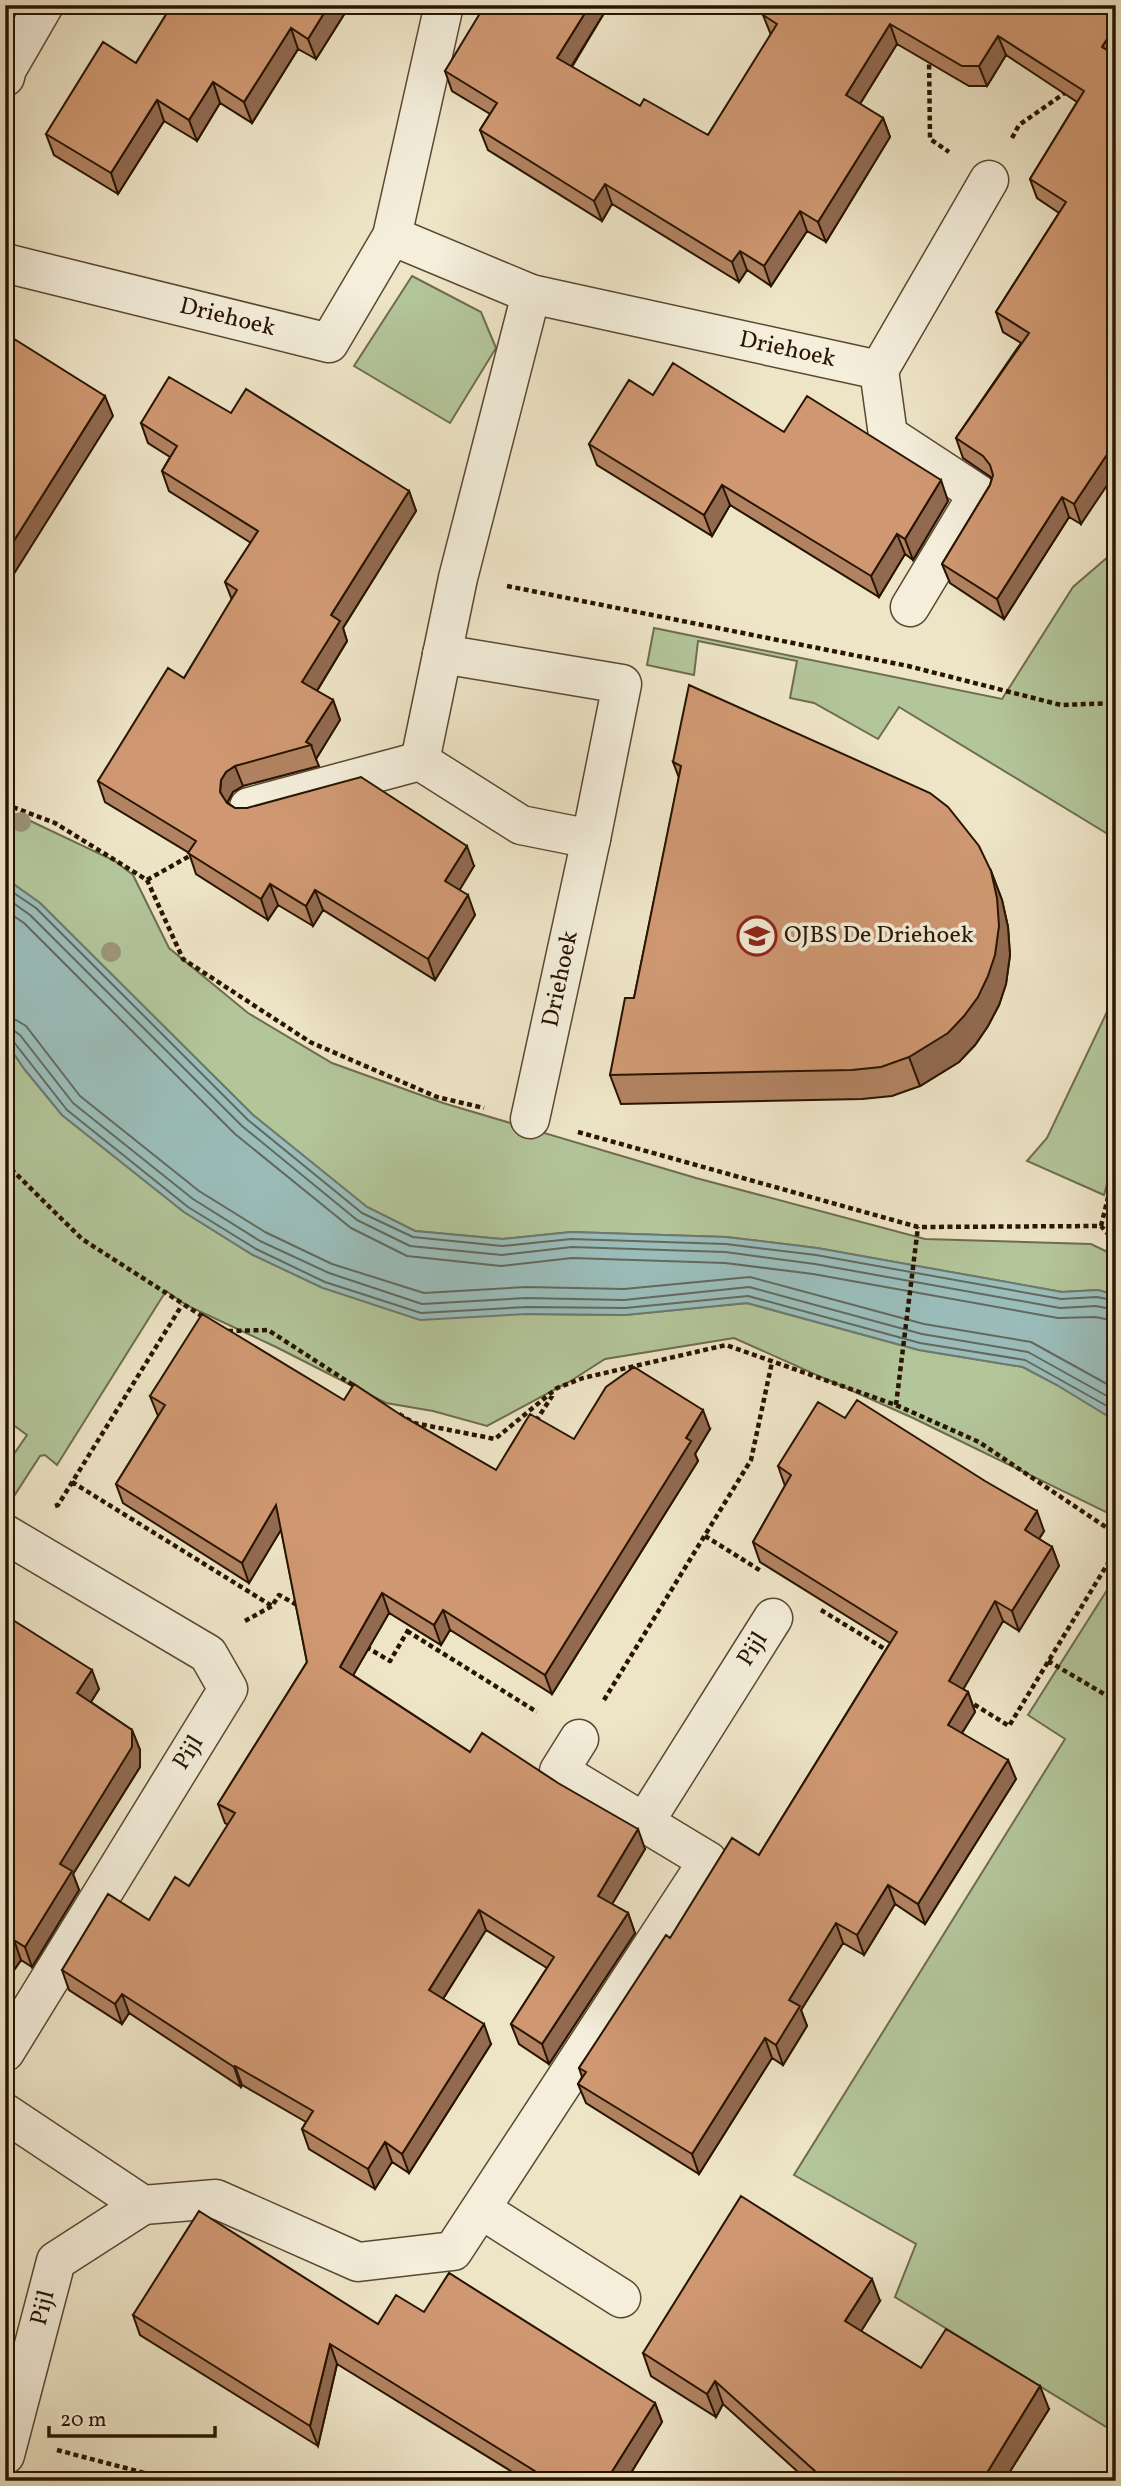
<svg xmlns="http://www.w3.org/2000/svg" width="1121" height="2486" font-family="Vollkorn,serif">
  <rect width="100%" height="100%" fill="#eee5c7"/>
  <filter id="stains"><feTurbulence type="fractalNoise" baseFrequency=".00286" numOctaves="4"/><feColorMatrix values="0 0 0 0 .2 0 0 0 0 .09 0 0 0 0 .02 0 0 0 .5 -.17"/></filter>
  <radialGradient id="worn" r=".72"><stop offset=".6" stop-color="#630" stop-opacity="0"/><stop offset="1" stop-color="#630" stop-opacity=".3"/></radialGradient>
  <!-- green -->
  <path fill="#b3c69a" stroke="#6e6d4d" stroke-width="2" d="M412 276 481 312 496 348 450 423 354 366Z
    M1116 550V839L899 707 878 739 814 703 790 698 797 661 698 641 694 675 647 665 654 628 1002 699 1073 587Z
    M5 811 20 816 115 861 133 875 169 948 248 1013 332 1063 443 1103 696 1178 925 1239 1091 1244 1116 1256V1295L1098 1290 1062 1292 817 1248 726 1237 571 1232 502 1239 415 1231 367 1207 253 1115 40 903 5 878Z
    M1116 993V1152L1104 1195 1027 1161 1047 1138Z
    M5 1041 25 1070 62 1115 184 1212 253 1255 323 1288 527 1314 625 1315 747 1303 919 1350 1023 1367 1057 1385 1116 1421V1517L913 1418 734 1338 605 1359 569 1382 487 1426 433 1411 386 1403 276 1347 186 1305 166 1291 57 1465 45 1455 40 1456 5 1510V1467L27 1435 5 1419Z
    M1116 1576V2433L895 2297 916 2244 794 2175 1065 1739 1028 1715Z"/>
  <!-- water -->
  <path fill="#9bbebb" stroke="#6d7a70" stroke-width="2" d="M5 878 40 903 253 1115 367 1207 415 1231 502 1239 571 1232 726 1237 817 1248 1062 1292 1098 1290 1116 1295V1421L1057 1385 1023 1367 919 1350 747 1303 625 1315 527 1314 420 1320 323 1288 253 1255 184 1212 62 1115 25 1070 5 1041Z"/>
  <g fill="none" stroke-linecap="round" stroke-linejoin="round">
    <!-- shore -->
    <path stroke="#62695e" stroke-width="2" d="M5 887 36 908 248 1120 362 1213 413 1237 502 1246 571 1239 726 1244 816 1255 1061 1299 1097 1297 1116 1301
      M5 897 30 915 242 1126 357 1220 410 1246 502 1255 572 1247 725 1252 815 1264 1060 1308 1096 1306 1116 1310
      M5 910 24 923 235 1134 351 1228 407 1256 501 1266 572 1258 725 1263 813 1274 1058 1318 1095 1317 1116 1321
      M5 1019 16 1020 26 1026 80 1096 199 1191 265 1232 332 1264 424 1293 526 1287 624 1289 750 1277 924 1324 1031 1342 1116 1389
      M5 1029 13 1030 20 1035 73 1103 193 1199 260 1241 329 1273 422 1304 526 1298 624 1300 749 1287 922 1334 1028 1352 1116 1401
      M5 1038 13 1041 67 1110 188 1207 256 1249 325 1282 421 1313 527 1307 625 1308 748 1296 920 1343 1025 1360 1116 1411"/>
    <!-- street casing -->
    <g stroke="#5a4832" stroke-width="41">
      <g id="street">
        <path d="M5 77 7 69 44 5"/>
        <path id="s1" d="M392 236 531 294 879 370 989 180"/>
        <path id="s2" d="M5 263 329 343 392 236 444 5"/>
        <path d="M531 294 458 578 420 761 521 825 591 839"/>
        <path d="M879 370 888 435 978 494 910 607"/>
        <path d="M442 654 622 684 591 839 530 1119"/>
        <path d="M249 807 420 761"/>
        <path d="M5 1534 208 1654 228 1689 5 2052"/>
        <path id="s3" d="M644 1823 773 1618"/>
        <path d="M5 2113 143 2205 216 2199 358 2262 453 2251 708 1861 559 1771 579 1739"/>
        <path d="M482 2210 621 2298"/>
        <path id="s4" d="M5 2455 56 2261 143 2205"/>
      </g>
    </g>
    <!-- path -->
    <path stroke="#281400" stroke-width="4.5" stroke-dasharray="5 3.5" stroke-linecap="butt" d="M929 56 930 139 949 152
      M1012 138 1019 125 1069 90
      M507 586 908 666 1061 705 1116 703
      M5 804 55 823 147 880 183 959 310 1042 437 1097 484 1108
      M147 880 193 854
      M578 1132 918 1227 1101 1226 1116 1243
      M5 1163 82 1239 205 1318
      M1101 1226 1116 1165
      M228 1331 268 1330 356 1387
      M896 1405 918 1227
      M399 1414 414 1423 495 1439 557 1388 583 1378 726 1345 896 1405 979 1442 1116 1534
      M536 1421 554 1393
      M72 1482 272 1606 279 1595 299 1606
      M55 1506 58 1505 182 1305
      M705 1536 761 1571
      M821 1610 888 1651
      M245 1621 272 1606
      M407 1631 537 1712
      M366 1647 390 1661 413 1622
      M1048 1661 1116 1701
      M604 1700 751 1460 772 1362
      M967 1700 1009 1726 1116 1550
      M57 2450 175 2481
      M316 2481 327 2473 340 2481"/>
    <!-- street -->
    <use href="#street" stroke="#f4eedb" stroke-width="38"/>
  </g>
  <!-- trees -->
  <g fill="#9c9477">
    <circle cx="21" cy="822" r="10"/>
    <circle cx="111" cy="952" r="10"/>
  </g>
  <!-- wall -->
  <path fill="#b28362" stroke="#281400" stroke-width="2" d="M172 5H350L316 59 298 49 252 123 220 103 197 141 164 121 118 194 54 155 46 134 136 63Z
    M609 5 572 67 640 106 708 135 771 35 763 15 1116 5 1081 524 1069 517 1004 619 950 583 942 564 990 485 992 478 963 458 956 438 1021 343 1003 332 996 312 1059 213 1037 198 1030 179 1077 102 1006 55 987 86H969L897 44 860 104 883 118 890 137 826 242 807 231 771 286 747 270 739 282 612 204 602 221 488 150 480 130 490 114 452 91 445 71Z
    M653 395 784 432 948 501 913 560 905 554 879 597 730 505 712 536 597 465 589 444Z
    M231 413 409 491 416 511 343 628 347 641 317 691 333 700 340 720 316 759 319 766 243 786 233 792 228 801V803L235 808 474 866 459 890 475 915 435 980 323 910 313 926 278 905 268 920 196 874 189 853 105 802 98 781 184 678 232 600 225 582 251 543 169 491 162 471 170 457 148 443 141 423Z
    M673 762 991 871 1002 900 1008 927 1010 955 1006 984 999 1005 988 1026 975 1045 959 1062 920 1086 892 1096 862 1099 621 1104 610 1075 634 998 679 778Z
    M150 1396 344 1400 404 1417 496 1470 574 1439 710 1429 695 1454 698 1461 552 1694 450 1630 441 1645 389 1613 353 1675 470 1752 645 1849 612 1904 628 1913 635 1933 549 2064 519 2044 511 2024 547 1968 486 1930 443 1999 491 2044 409 2173 392 2162 375 2189 309 2149 302 2129 306 2122 242 2085 241 2087 129 2013 122 2024 69 1990 62 1970 149 1920 189 1886 228 1825 225 1823 218 1804 307 1662 281 1529 249 1583 123 1503 116 1484 158 1416Z
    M845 1418 1044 1531 1039 1539 1052 1547 1059 1566 1019 1631 1003 1621 963 1689 968 1692 975 1712 962 1733 1016 1779 925 1924 895 1904 864 1955 843 1943 801 2010 807 2026 783 2065 772 2058 699 2174 586 2103 578 2084 582 2077 579 2068 670 1938 759 1855 890 1643 760 1562 753 1542 785 1486 778 1466Z
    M5 1615 99 1689 91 1702 132 1730 140 1750V1767L73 1874 79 1890 32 1967 21 1960 5 1983Z
    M880 2301 861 2331 921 2368 1049 2409 1004 2481H808L723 2404 716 2417 651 2376 643 2353Z
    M424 2312 655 2403 662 2422 626 2481H527L337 2364 318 2446 140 2335 133 2315 378 2324Z"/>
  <!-- shaded-wall -->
  <path fill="#916a50" stroke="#281400" stroke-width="2" d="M329 5H350L316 59 308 39Z
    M590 5H609L564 78 557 58Z
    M890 24 897 44 853 115 846 95Z
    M1116 25V56L1102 47Z
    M291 28 298 49 252 123 244 102Z
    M998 36 1006 55 987 86 979 66Z
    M213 82 220 103 197 141 189 120Z
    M157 100 164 121 118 194 111 173Z
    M883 118 890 137 826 242 818 222Z
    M605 184 612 204 602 221 594 201Z
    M800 211 807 231 771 286 764 266Z
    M740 251 747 270 739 282 732 262Z
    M105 396 113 416 5 588V555Z
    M1116 441V472L1081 524 1074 504Z
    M941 480 948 501 913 560 905 539Z
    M722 485 730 505 712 536 704 515Z
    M409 491 416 511 343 628 347 641 310 702 302 682 331 615Z
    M1062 497 1069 517 1004 619 997 599Z
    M897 534 905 554 879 597 871 576Z
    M333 700 340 720 316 759 311 745 306 742Z
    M235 766 243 786 233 792 228 801V812L220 792 221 780 226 772Z
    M467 846 474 866 453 901 445 881Z
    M991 871 1002 900 1008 927 1010 955 1006 984 999 1005 988 1026 975 1045 959 1062 920 1086 909 1057Z
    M270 884 278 905 268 920 261 899Z
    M315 890 323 910 313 926 306 906Z
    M468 895 475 915 435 980 428 959Z
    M703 1410 710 1429 695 1454 698 1461 552 1694 545 1675Z
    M276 1505 284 1525 249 1583 242 1563Z
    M1037 1511 1044 1531 1032 1550 1025 1530Z
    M1052 1547 1059 1566 1019 1631 1012 1611Z
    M382 1593 389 1613 347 1686 340 1667Z
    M995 1601 1003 1621 957 1700 949 1681Z
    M443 1610 450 1630 441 1645 434 1625Z
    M92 1670 99 1689 84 1713 77 1693Z
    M968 1692 975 1712 955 1744 948 1725Z
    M132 1730 140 1750V1767L73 1874 79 1890 32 1967 25 1947 60 1864Z
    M1008 1760 1016 1779 925 1924 918 1904Z
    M638 1829 645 1849 605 1916 598 1896Z
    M888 1885 895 1904 864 1955 857 1935Z
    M479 1910 486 1930 436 2010 429 1990Z
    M628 1913 635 1933 549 2064 542 2044Z
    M836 1923 843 1943 801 2010 807 2026 783 2065 776 2045 789 2000Z
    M14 1940 21 1960 5 1983V1953Z
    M122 1994 129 2013 122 2024 115 2004Z
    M484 2024 491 2044 409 2173 402 2154Z
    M765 2038 772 2058 699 2174 692 2154Z
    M235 2066 242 2085 241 2087 234 2067Z
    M385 2142 392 2162 375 2189 368 2169Z
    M872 2279 880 2301 853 2344 845 2321Z
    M330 2344 337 2364 318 2446 310 2426Z
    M715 2381 723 2404 716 2417 707 2394Z
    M1040 2386 1049 2409 1004 2481H982Z
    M655 2403 662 2422 626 2481H606Z"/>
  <!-- building -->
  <path fill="#cf9872" stroke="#281400" stroke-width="2" d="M172 5H329L308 39 291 28 244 102 213 82 189 120 157 100 111 173 46 134 103 42 136 63Z
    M485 5H590L557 58 640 106 644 99 708 135 777 24 763 15 769 5H1116V25L1102 47 1116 56V441L1074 504 1062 497 997 599 942 564 990 485 993 475 990 465 983 456 956 438 1029 333 996 312 1066 202 1030 179 1084 91 998 36 979 66H962L890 24 846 95 883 118 818 222 800 211 764 266 740 251 732 262 605 184 594 201 480 130 497 103 445 71Z
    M11 337 105 396 5 555V345Z
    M673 363 784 432 807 396 941 480 905 539 897 534 871 576 722 485 704 515 589 444 629 380 653 395Z
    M169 377 231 413 246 389 409 491 331 615 340 621 302 682 333 700 306 742 311 745 235 766 226 772 221 780 220 792 227 803 235 808H247L361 777 467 846 445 881 468 895 428 959 315 890 306 906 270 884 261 899 188 853 196 841 98 781 168 668 184 678 237 590 225 582 258 531 162 471 177 446 141 423Z
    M689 685 930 793 948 807 979 846 991 871 997 898 999 926 995 955 988 976 978 997 964 1016 948 1033 909 1057 881 1067 852 1070 610 1075 625 998H634L681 766 673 762Z
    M202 1314 344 1400 354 1384 404 1417 496 1470 530 1414 574 1439 606 1387 634 1367 703 1410 686 1438 691 1441 545 1675 443 1610 434 1625 382 1593 340 1667 470 1752 482 1733 558 1783 638 1829 598 1896 628 1913 542 2044 511 2024 554 1957 479 1910 429 1990 484 2024 402 2154 385 2142 368 2169 302 2129 313 2111 235 2066 234 2067 122 1994 115 2004 62 1970 108 1894 149 1920 175 1877 189 1886 235 1813 218 1804 307 1662 276 1505 242 1563 116 1484 165 1405 150 1396Z
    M857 1400 985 1481 1037 1511 1025 1530 1052 1547 1012 1611 995 1601 949 1681 968 1692 948 1725 1008 1760 918 1904 888 1885 857 1935 836 1923 789 2000 800 2006 776 2045 765 2038 692 2154 578 2084 586 2072 579 2068 666 1935 670 1938 732 1838 759 1855 897 1632 753 1542 791 1475 778 1466 818 1402 845 1418Z
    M5 1615 92 1670 77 1693 132 1730V1747L60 1864 72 1871 25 1947 14 1940 5 1953Z
    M741 2196 872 2279 845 2321 921 2368 946 2329 1040 2386 982 2481H810L816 2472 715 2381 707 2394 643 2353Z
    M199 2211 378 2324 396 2295 424 2312 449 2273 655 2403 606 2481H551L330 2344 310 2426 133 2315Z"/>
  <!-- icons -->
  <defs>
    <g id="school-ring" transform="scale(2.0125)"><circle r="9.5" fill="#f4eedb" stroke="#8f2418" stroke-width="1.5"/><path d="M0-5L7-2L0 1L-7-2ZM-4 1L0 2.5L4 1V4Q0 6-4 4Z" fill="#8f2418"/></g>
  </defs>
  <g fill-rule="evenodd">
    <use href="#school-ring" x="757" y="936"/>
  </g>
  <g text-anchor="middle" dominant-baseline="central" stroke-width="7" stroke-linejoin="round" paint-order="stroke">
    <!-- street labels -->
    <g font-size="24" fill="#281400" stroke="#f4eedb">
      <text stroke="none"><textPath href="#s2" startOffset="229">Driehoek</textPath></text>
      <text stroke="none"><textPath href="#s1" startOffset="413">Driehoek</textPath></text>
      <text transform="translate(561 979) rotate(-78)">Driehoek</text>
      <text stroke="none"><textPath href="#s3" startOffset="205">Pijl</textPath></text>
      <text transform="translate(189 1753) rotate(-58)">Pijl</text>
      <text stroke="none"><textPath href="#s4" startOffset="152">Pijl</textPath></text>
    </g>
    <!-- poi labels -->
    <g font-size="24" fill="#281400" stroke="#f4eedb" text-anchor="start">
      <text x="784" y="936">OJBS De Driehoek</text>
    </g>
  </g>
  <!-- margin -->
  <rect width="1121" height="2486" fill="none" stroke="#eee5c7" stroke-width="28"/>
  <rect x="7" y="7" width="1107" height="2472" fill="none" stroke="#281400" stroke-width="3.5"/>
  <rect x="14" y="14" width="1093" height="2458" fill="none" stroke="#281400" stroke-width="2"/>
  <!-- scale -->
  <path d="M49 2426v10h166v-10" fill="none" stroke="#281400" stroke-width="3.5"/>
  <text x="60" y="2426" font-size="21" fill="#281400" stroke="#f4eedb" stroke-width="5" paint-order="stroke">20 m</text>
  <rect width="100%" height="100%" filter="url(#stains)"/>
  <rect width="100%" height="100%" fill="url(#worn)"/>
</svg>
